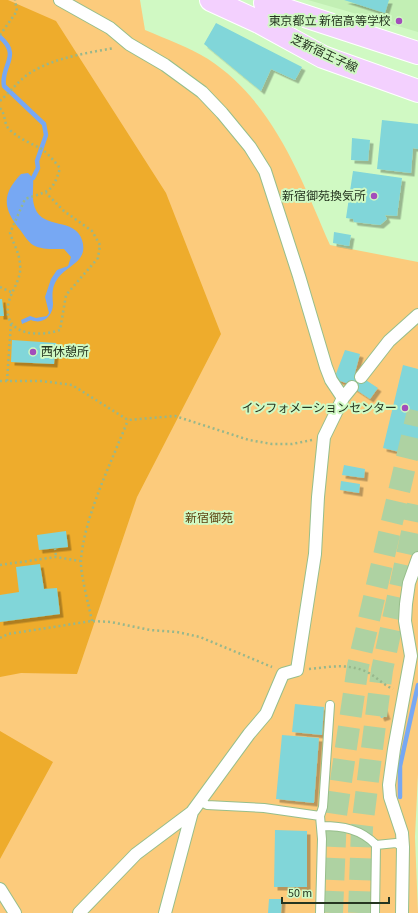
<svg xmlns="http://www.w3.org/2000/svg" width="418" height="913" font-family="'Source Sans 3','Noto Sans JP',sans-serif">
  <defs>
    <filter id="shadow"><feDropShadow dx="3.5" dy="3.5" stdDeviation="0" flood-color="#0004"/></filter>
  </defs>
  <rect width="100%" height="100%" fill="#d0f9c3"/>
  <!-- built -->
  <path fill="#c2efb4" d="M308 0H418V32L343 10Z"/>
  <!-- green -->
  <path fill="#fccb7c" d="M0 0H140L145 30C166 39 189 47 208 59 273 101 301 178 330 245L418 262V774L415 837 418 913H0Z"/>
  <!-- forest -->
  <path fill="#eeac2c" d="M0 0H8L56 21 166 193 221 334 137 497 77 674 21 673 0 677Z
    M0 731 53 762 0 859Z"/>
  <!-- water -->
  <path fill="#77a8f3" d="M28 173 33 178C34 189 31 198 35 208 43 230 75 217 82 240 89 262 67 265 58 278 52 286 52 294 53 304 53 316 43 325 31 320L22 324 21 320 30 316 36 318 47 316 49 313 45 297 51 279 57 270 68 266 71 257 64 249C54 249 42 250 33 245 28 242 24 235 21 231 3 209 1 195 21 174Z"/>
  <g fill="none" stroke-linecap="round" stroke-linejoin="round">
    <!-- stream -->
    <path stroke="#77a8f3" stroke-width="4.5" d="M0 37C22 56 0 66 4 86L44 124 46 135 37 161 38 168 33 178
      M400 797V766L418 685"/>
  </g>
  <!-- building -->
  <path fill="#81d6d9" filter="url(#shadow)" d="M344 0H389L385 13Z
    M216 23 302 67 295 80 271 69 261 91 204 44Z
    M382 120 418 124V149L413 148 411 173 377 169Z
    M352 138 370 140 368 161 351 160Z
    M353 171 402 178 397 216 385 215 387 219 380 225 354 222 353 219 346 218Z
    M334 232 351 235 349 246 333 243Z
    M0 299H2L4 316H0Z
    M12 340 56 343 54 364 11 362Z
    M345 350 360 354 355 373 378 388 370 399 346 383 334 379Z
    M403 365 418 369V449L416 456 383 448Z
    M344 465 365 469 364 478 342 475Z
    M341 481 360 484 359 493 340 490Z
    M66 531 68 547 39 550 37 535Z
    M40 564 44 589 57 588 60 614 0 622V595L19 592 16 567Z
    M295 704 324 707 322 735 292 732Z
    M383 705 387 716 381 718 377 708Z
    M282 735 319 738 314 803 276 799Z
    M275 830 307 831V887H274Z
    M269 899H282L281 913H268Z"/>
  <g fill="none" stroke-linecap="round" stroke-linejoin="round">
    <!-- trunk-tunnel -->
    <path stroke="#aed2a2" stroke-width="22" stroke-dasharray="22 11" stroke-linecap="butt" d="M332 913 336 815 358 666 418 411
      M359 913 362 827 382 670 418 505"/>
    <!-- service casing -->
    <g stroke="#97be8b" stroke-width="10">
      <path id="service" d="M199 801 207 805 264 808 320 816
        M322 826C342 826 361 829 376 845L396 843 403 847
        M320 913 322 839 320 816 323 807 330 705
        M375 913 376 845"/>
    </g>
    <!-- pedestrian casing -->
    <g stroke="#97be8b" stroke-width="14">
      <path id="pedestrian" d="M60 0 110 28 129 44 165 65 202 92 222 113 250 147 265 171 299 276 326 367 331 380 343 398
        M361 377 389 341 418 315
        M0 889 15 913
        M79 913 136 854 192 812
        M165 913 192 812 249 734 266 714 283 674 297 670 315 554 318 497 324 437 343 398 352 387
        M402 913 403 847 402 833 390 797 389 785 394 749 411 656 405 621 406 604 409 583 418 558"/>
    </g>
    <!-- primary casing -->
    <g stroke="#fff" stroke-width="24">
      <path id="primary" d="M211 0 259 22 323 57 418 91
        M265 3 418 53"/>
    </g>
    <!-- path -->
    <path stroke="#97b78c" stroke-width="2.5" stroke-dasharray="2 3" stroke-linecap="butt" d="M0 35 17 11 15 0
      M0 101C11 91 21 77 35 70 59 57 87 53 114 48
      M0 108C7 117 3 124 10 130 18 138 30 143 40 148 48 153 54 161 60 168 53 193 48 191 25 199L10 233C13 243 20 254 20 265 22 280 10 291 8 306 4 336 40 337 60 330L66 295 98 258 100 245 92 231 64 211 46 193
      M0 287 13 293
      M0 381H42L72 385 128 420 175 416 249 440 272 444H292L312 440
      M7 381 11 323
      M55 548 56 557
      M0 565 56 557 80 561
      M92 621C89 606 80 573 81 560 84 517 112 461 128 420
      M0 638 8 634 92 621 111 622 150 630 177 632 200 637 272 667
      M309 669C329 667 348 663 367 672 377 677 383 685 393 689"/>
    <!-- service -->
    <use href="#service" stroke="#fff" stroke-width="8"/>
    <!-- pedestrian -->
    <use href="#pedestrian" stroke="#fff" stroke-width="12"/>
    <!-- primary -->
    <use href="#primary" stroke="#f3d0fe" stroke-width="22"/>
  </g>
  <!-- markers -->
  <g fill="#a34dbb" stroke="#d0f9c3" stroke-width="1.5">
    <circle cx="399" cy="21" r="4"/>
    <circle cx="374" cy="196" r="4"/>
    <circle cx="33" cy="352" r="4"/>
    <circle cx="405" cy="408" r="4"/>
  </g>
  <g text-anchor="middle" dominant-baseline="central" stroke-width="4" stroke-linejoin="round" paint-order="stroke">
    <!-- poi labels -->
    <g font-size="12" fill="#253520" stroke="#d0f9c3" text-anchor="end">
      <text x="391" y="21">東京都立 新宿高等学校</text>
      <text x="366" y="196">新宿御苑換気所</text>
      <text x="41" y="352" text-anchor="start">西休憩所</text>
      <text x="397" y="408">インフォメーションセンター</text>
    </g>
    <!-- street labels -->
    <g font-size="12" fill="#253520" stroke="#d0f9c3">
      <text transform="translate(324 54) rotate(25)">芝新宿王子線</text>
    </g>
    <!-- park labels -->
    <g font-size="12" fill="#5c4211" stroke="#d0f9c3">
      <text x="209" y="518">新宿御苑</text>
    </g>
  </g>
  <!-- scale -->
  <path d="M282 897v6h107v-6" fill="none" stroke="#253520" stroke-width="2"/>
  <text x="288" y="897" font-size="12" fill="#253520" stroke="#d0f9c3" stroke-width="3" paint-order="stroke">50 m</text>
</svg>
